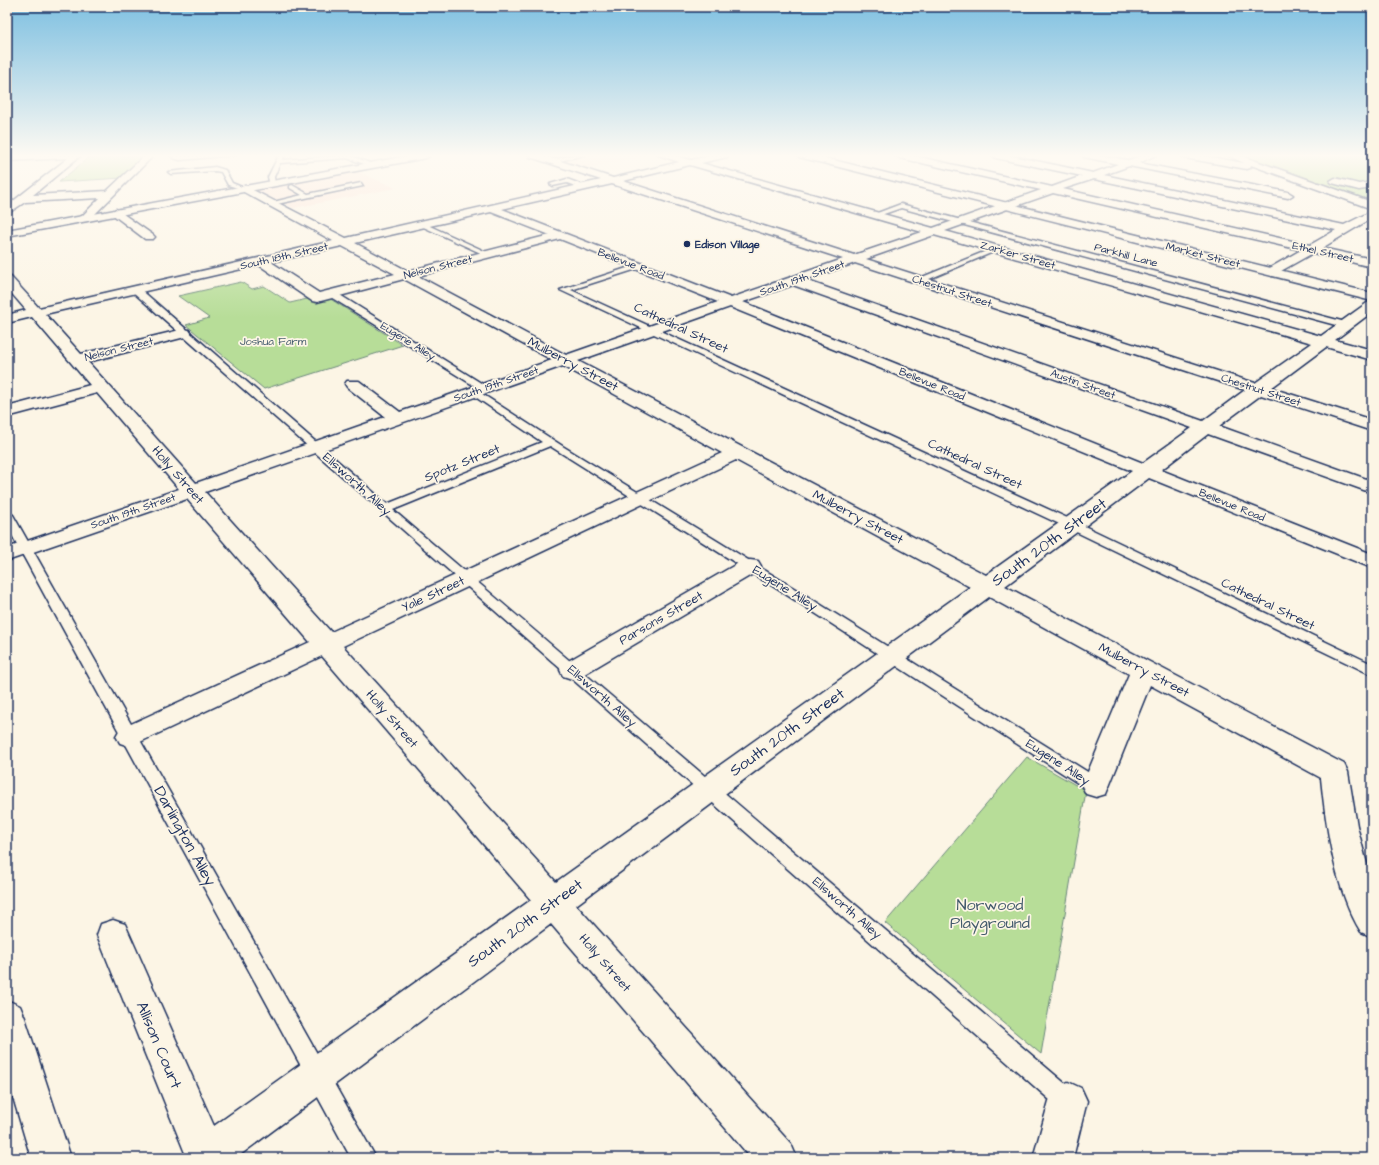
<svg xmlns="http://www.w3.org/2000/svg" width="1379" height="1165" font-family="'Architects Daughter',sans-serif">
  <rect width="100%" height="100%" fill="#fcf5e5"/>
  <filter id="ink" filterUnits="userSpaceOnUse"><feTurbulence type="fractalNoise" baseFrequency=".025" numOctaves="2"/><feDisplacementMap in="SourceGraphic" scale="8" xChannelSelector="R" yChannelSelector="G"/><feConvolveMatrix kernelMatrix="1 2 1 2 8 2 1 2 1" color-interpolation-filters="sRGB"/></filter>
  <g filter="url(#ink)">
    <!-- built -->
    <path fill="#fce5d9" d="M586 155H647L583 169 558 161Z
      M356 171 396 188 294 208 255 190Z"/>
    <!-- green -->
    <path fill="#b7dd98" stroke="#69867b" d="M146 155 122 178 59 182 88 158Z
      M1241 155H1372V202Z
      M241 282 252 289 264 286 290 303 307 299 313 302 329 298 403 345 264 389 186 325 209 318 178 296Z
      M1027 757 1086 791 1041 1054 885 923Z"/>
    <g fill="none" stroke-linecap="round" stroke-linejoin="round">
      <!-- service casing -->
      <g stroke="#1b2f5e" stroke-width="3">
        <path id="service" d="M172 155 180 156 234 155 180 160 173 158Z
          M279 155H285L282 160 349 155 375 165 370 166 347 158 280 163 274 177 275 184 270 185 268 177Z
          M573 155H584L551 163 548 161Z
          M215 167 225 170 232 183 244 188V190L228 185 221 172 215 171 171 174 168 172Z
          M567 179 585 186 586 187 583 189 567 183 553 186 550 184Z
          M361 183 363 186 272 205 269 203 302 195 290 188V186L292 185 308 194Z
          M901 204 1349 323 1350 325 1346 327H1343L901 208 875 217 872 215Z
          M421 222 489 253 491 254 485 255 419 225 418 224Z
          M996 247 999 249 998 250 922 282 915 280Z
          M636 265 643 267 571 290 1076 522 1372 664V675L1068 528 560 290Z
          M133 288H139L387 504 542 442 468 392 470 390H476L564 447 810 598 1102 781 1104 786 1102 791 1096 793 1090 791 801 604 550 446 393 510 1075 1092 1078 1100 1075 1108 1067 1111 1059 1108 133 292Z
          M329 292H335L489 388 484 391 481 390 329 296Z
          M7 511 13 515 376 1158H351L7 526Z"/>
      </g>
      <!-- minor casing -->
      <g stroke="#1b2f5e" stroke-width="3">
        <path id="minor" d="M7 155H81L33 195 107 191 145 155H154L89 220 85 221 80 218 100 198 25 202 7 214V206L68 158 7 161Z
          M529 155H542L613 178 679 162 659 155H673L691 160 713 155H728L727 157 701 163 933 228 1041 190 900 158 896 155H911L1052 187 1082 176 996 158 992 155H1008L1093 173 1118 164 1084 157 1083 155H1100L1128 160 1144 155H1156L1139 163 1288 192 1293 195 1288 198 1129 166 1104 175 1344 225 1372 211V218L1322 248 1372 259V267L1313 253 1272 276 1266 272 1268 269 1301 250 1053 193 945 231 1321 336 1367 303 1372 302V312L1335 340 1372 350V360L1326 347 1271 388 1372 420V431L1261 395 1219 426 1372 481V493L1208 434 1161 470 1372 554V568L1149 478 1005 586 1344 764 1348 772 1357 826 1372 883V937L1361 932C1335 890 1326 827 1321 778L1150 685 1106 794 1096 797 1086 794 1082 786 1129 674 989 597 576 905 791 1144 797 1158H751L551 924 236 1158H183L185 1153 97 935 101 924 113 920 125 924 214 1126 531 900 322 656 138 743 129 746 120 743 116 736 120 729 310 642 187 499 7 561V548L179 489 97 393 7 417V407L90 385 32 317 7 323V315L26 310 7 288V276L11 277 39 308 333 241 242 191 240 189 242 187 245 186 346 238 601 180 530 157ZM690 165 922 232 854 255 623 181ZM1094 179 1336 230 1310 245 1063 189ZM612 184 843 259 731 298 502 209ZM491 212 550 235 408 271 355 243ZM934 235 1312 343 1255 383 866 259ZM560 239 718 302 566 355 418 276ZM342 246 395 274 319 293 271 262ZM855 263 1245 390 1203 421 805 280ZM259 265 312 301 317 302 404 279 552 360 400 412 359 381H347L345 384 347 387 385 417 196 483 88 362 189 336 191 333 189 330 184 329 81 354 45 314ZM793 285 1192 428 1143 463 743 302ZM730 307 1132 471 986 575 578 361ZM563 366 722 453 331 632 205 492ZM736 460 970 587 556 882 343 646Z
          M1181 155H1200L1244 163 1227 155H1239L1372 202V209L1251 165 1250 168 1247 169 1185 158Z
          M1335 178 1359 184 1372 182V188L1359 190 1332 183 1330 181Z
          M116 209 153 235 155 237 153 239H145L112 214 111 212Z
          M750 560 758 561 761 566 758 571 581 676 572 679 563 676 560 670 563 664 742 561Z
          M7 1000 20 1006 25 1018 71 1158H31L7 1077Z
          M1068 1082 1081 1088 1087 1101 1073 1158H1033L1049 1101 1055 1088Z"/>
      </g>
      <!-- secondary casing -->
      <g stroke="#1b2f5e" stroke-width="3">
        <path id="secondary" d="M412 155H430L426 158 7 236V230Z"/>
      </g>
      <!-- primary casing -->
      <g stroke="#1b2f5e" stroke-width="3">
        <path id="primary" d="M798 155H813L1372 293V301L799 157Z"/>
      </g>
      <!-- service -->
      <use href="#service" fill="#fcf5e5" fill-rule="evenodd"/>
      <!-- minor -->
      <use href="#minor" fill="#fcf5e5" fill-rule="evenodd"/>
      <!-- secondary -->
      <use href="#secondary" fill="#fcf5e5" fill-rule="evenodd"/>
      <!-- primary -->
      <use href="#primary" fill="#fcf5e5" fill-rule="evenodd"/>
    </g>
  </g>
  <!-- sky -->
  <linearGradient id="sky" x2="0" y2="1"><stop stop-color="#7ec0e1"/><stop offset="0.49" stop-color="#fefaf3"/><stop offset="1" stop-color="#fefaf3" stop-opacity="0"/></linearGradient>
  <rect width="1379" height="318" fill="url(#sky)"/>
  <!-- markers -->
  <circle fill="#1b2f5e" stroke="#fcf5e5" stroke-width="1.5" cx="687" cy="244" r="4"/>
  <g text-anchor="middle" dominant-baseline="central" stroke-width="3.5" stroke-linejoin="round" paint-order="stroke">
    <!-- far-poi labels -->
    <g font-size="11" font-weight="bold" fill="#1b2f5e" stroke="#fcf5e5" text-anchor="start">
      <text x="695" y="244">Edison Village</text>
    </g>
    <!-- far-street labels -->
    <g font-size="11" fill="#1b2f5e" stroke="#fcf5e5">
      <text transform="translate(1323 252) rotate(13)">Ethel Street</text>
      <text transform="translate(1018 255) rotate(16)">Zarker Street</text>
      <text transform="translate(1126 255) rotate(15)">Parkhill Lane</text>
      <text transform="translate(1203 255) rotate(14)">Market Street</text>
      <text transform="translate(284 256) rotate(-13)">South 18th Street</text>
      <text transform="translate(631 264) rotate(21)">Bellevue Road</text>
      <text transform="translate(438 267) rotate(-14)">Nelson Street</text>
      <text transform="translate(802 278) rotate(-19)">South 19th Street</text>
      <text transform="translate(952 291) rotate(18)">Chestnut Street</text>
      <text transform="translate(408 341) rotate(32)">Eugene Alley</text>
      <text transform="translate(119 349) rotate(-14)">Nelson Street</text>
      <text transform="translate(496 384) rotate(-19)">South 19th Street</text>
      <text transform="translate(932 384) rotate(22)">Bellevue Road</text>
      <text transform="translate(1083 384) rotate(20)">Austin Street</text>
      <text transform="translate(1261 390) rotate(18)">Chestnut Street</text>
      <text transform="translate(1232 505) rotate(22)">Bellevue Road</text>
      <text transform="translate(133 511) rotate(-19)">South 19th Street</text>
    </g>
    <!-- far-park labels -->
    <g font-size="11" fill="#425a6c" stroke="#fcf5e5">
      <text x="273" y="341">Joshua Farm</text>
    </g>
    <!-- street labels -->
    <g font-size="13" fill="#1b2f5e" stroke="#fcf5e5">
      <text transform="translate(681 328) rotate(25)">Cathedral Street</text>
      <text transform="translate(573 364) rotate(28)">Mulberry Street</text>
      <text transform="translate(462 463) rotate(-22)">Spotz Street</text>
      <text transform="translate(975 464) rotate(25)">Cathedral Street</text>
      <text transform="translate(178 475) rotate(49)">Holly Street</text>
      <text transform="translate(357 484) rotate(42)">Ellsworth Alley</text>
      <text transform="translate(858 517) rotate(28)">Mulberry Street</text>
      <text transform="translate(785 588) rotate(32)">Eugene Alley</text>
      <text transform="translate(433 594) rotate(-25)">Yale Street</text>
      <text transform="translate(1268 604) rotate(26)">Cathedral Street</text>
      <text transform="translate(661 618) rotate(-30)">Parsons Street</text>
      <text transform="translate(1144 670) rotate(28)">Mulberry Street</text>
      <text transform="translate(602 696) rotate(41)">Ellsworth Alley</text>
      <text transform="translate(392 719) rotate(49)">Holly Street</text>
      <text transform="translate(1058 762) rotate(33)">Eugene Alley</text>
      <text transform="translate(847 908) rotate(41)">Ellsworth Alley</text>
      <text transform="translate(605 963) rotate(49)">Holly Street</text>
    </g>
    <!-- near-street labels -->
    <g font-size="16" fill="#1b2f5e" stroke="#fcf5e5">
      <text transform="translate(1049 542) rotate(-36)">South 20th Street</text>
      <text transform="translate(787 732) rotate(-36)">South 20th Street</text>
      <text transform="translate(185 836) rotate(61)">Darlington Alley</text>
      <text transform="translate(525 923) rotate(-36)">South 20th Street</text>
      <text transform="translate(159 1045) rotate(67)">Allison Court</text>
    </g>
    <!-- near-park labels -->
    <g font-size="16" fill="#425a6c" stroke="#fcf5e5">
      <text x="990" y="905">Norwood<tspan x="990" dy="18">Playground</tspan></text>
    </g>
  </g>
  <!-- margin -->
  <rect width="1379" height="1165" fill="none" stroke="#fcf5e5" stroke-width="24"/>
  <rect x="12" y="12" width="1355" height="1141" fill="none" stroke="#1b2f5e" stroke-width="1.5" filter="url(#ink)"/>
</svg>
